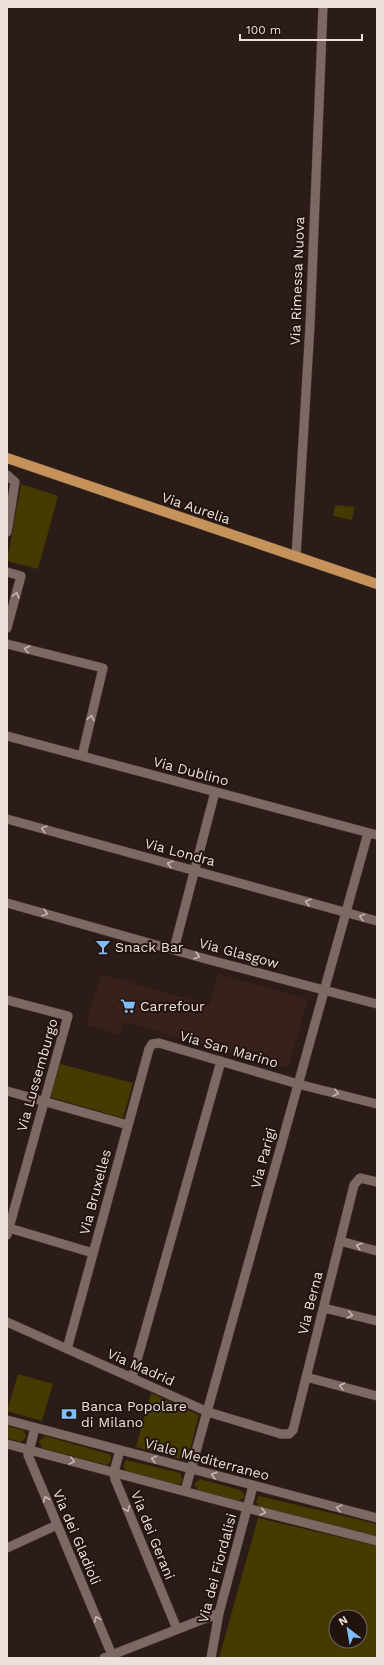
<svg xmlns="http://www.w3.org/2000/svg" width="384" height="1665" font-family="'Work Sans',sans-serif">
  <rect width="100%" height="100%" fill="#2c1c17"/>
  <!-- built -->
  <path fill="#38211a" d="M101 974 209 1005 218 974 308 999 288 1068 124 1022 120 1035 86 1025Z"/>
  <!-- green -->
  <path fill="#443b00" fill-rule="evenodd" d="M21 484 58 496 38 569 7 561Z
    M335 505 354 507 352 520 333 516Z
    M60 1064 133 1083 123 1118 50 1097Z
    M18 1374 53 1384 42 1421 7 1411Z
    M151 1393 199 1415 187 1461 136 1447Z
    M7 1426 23 1430 26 1435 25 1439 21 1442 7 1438Z
    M45 1436 109 1454 111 1457V1462L106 1465 42 1448 39 1441Z
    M126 1460 180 1473 183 1480 179 1485 126 1471 123 1466Z
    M200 1479 240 1490 244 1494 245 1497 238 1501 198 1490 194 1484Z
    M259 1496 377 1524V1536L259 1507 256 1501Z
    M258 1518 377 1546V1658H219ZM336 1617H360V1641H336Z"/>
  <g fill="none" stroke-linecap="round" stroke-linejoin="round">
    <!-- minor casing -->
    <g stroke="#443633" stroke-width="10">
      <path id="minor" d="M7 475 15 482 7 532
        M296 557 310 326 323 7
        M7 572 21 576 7 628
        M7 644 103 668 82 756
        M7 736 377 835
        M7 819 377 921
        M7 903 206 959 377 1004
        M174 949 215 792
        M7 1000 68 1016 7 1235
        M7 1091 128 1125
        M9 1228 93 1253
        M340 1241 377 1251
        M324 1308 377 1321
        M7 1322 208 1412 281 1434H289L293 1430 354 1185 360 1178 377 1182
        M67 1349 149 1049 152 1044 159 1043 298 1084 377 1104
        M306 1377 377 1396
        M132 1378 221 1061
        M7 1420 377 1518
        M35 1428 28 1455 112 1655
        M7 1444 247 1508 377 1541
        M120 1450 114 1472 115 1479 177 1629
        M185 1491 368 833
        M7 1548 57 1525
        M104 1658 219 1613
        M211 1658 219 1613 253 1486"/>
    </g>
    <!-- major casing -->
    <g stroke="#443633" stroke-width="11">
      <path id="major" d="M7 458 377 584"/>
    </g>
    <!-- minor -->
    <use href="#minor" stroke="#7d6963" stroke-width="9"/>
    <!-- major -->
    <use href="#major" stroke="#c5925a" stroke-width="10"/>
  </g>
  <!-- one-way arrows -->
  <defs><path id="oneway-chevron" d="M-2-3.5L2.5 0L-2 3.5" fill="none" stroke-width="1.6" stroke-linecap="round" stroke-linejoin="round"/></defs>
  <g stroke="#c5b6b2">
    <use href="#oneway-chevron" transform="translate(16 595) rotate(-75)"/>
    <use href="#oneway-chevron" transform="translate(27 649) rotate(-166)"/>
    <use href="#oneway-chevron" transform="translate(91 718) rotate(-77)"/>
    <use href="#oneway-chevron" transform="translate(44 829) rotate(-165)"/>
    <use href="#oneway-chevron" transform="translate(170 864) rotate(-165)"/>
    <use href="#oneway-chevron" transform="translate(308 902) rotate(-164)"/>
    <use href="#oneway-chevron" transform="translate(45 913) rotate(15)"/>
    <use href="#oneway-chevron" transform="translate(362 917) rotate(-165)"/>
    <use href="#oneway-chevron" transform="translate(197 956) rotate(17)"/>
    <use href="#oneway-chevron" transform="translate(336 1093) rotate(14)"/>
    <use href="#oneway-chevron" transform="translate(359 1246) rotate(-164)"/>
    <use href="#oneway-chevron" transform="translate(350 1315) rotate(14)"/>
    <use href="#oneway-chevron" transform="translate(342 1386) rotate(-166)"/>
    <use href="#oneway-chevron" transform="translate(154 1459) rotate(-166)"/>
    <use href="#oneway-chevron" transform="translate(72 1461) rotate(14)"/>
    <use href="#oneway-chevron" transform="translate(214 1475) rotate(-164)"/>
    <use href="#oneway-chevron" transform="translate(46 1499) rotate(-113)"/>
    <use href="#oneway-chevron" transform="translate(339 1508) rotate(-166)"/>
    <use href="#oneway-chevron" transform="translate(127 1509) rotate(68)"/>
    <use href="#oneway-chevron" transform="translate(263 1512) rotate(13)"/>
    <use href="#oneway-chevron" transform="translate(97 1619) rotate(-113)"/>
  </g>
  <!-- icons -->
  <defs>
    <g id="bar-bare" transform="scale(1.2)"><path d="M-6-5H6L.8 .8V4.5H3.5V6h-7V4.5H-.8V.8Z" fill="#81bdfa" stroke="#22130e" stroke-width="2.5" paint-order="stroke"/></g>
    <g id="supermarket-bare" transform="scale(1.2)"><path d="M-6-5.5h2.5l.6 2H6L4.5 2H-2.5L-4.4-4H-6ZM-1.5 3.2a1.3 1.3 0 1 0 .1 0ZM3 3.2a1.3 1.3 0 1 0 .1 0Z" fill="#81bdfa" stroke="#22130e" stroke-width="2.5" paint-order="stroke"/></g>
    <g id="bank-bare" transform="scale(1.2)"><path d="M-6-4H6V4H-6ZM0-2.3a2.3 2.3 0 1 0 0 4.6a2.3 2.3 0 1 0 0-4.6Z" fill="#81bdfa" stroke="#22130e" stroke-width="2.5" paint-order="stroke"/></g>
  </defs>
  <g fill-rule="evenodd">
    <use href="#bar-bare" x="103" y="947"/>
    <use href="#supermarket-bare" x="128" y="1006"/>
    <use href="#bank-bare" x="69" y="1414"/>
  </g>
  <g text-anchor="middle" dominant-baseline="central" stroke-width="4" stroke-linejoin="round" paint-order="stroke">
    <!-- street labels -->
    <g font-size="14" fill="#ece0dc" stroke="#22130e">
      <text transform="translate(297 281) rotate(-88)">Via Rimessa Nuova</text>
      <text transform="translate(196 508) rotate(19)">Via Aurelia</text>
      <text transform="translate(191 771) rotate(15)">Via Dublino</text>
      <text transform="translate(180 852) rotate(15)">Via Londra</text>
      <text transform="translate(239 953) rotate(15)">Via Glasgow</text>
      <text transform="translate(229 1049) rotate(16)">Via San Marino</text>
      <text transform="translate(37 1075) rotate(-74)">Via Lussemburgo</text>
      <text transform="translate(263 1158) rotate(-75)">Via Parigi</text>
      <text transform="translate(95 1192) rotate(-75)">Via Bruxelles</text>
      <text transform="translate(310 1303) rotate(-76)">Via Berna</text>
      <text transform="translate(141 1367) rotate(24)">Via Madrid</text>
      <text transform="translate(207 1459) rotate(15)">Viale Mediterraneo</text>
      <text transform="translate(153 1535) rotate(68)">Via dei Gerani</text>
      <text transform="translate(77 1537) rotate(67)">Via dei Gladioli</text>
      <text transform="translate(217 1568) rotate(-75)">Via dei Fiordalisi</text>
    </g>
    <!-- poi labels -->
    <g font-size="14" fill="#ece0dc" stroke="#22130e" text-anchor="start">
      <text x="115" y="947">Snack Bar</text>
      <text x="140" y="1006">Carrefour</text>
      <text x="81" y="1406">Banca Popolare<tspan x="81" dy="16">di Milano</tspan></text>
    </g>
  </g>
  <!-- border -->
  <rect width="384" height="1665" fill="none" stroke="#ece0dc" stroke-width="16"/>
  <!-- north arrow -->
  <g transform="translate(348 1629) rotate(329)"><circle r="19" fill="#22130e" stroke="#736560"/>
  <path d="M0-3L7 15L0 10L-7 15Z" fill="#81bdfa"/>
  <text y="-6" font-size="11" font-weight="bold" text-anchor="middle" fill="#ece0dc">N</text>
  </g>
  <!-- scale -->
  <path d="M240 34v6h122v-6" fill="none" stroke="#ece0dc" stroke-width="2"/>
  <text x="246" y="34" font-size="12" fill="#ece0dc" stroke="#22130e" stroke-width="3" paint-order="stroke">100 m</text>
</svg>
